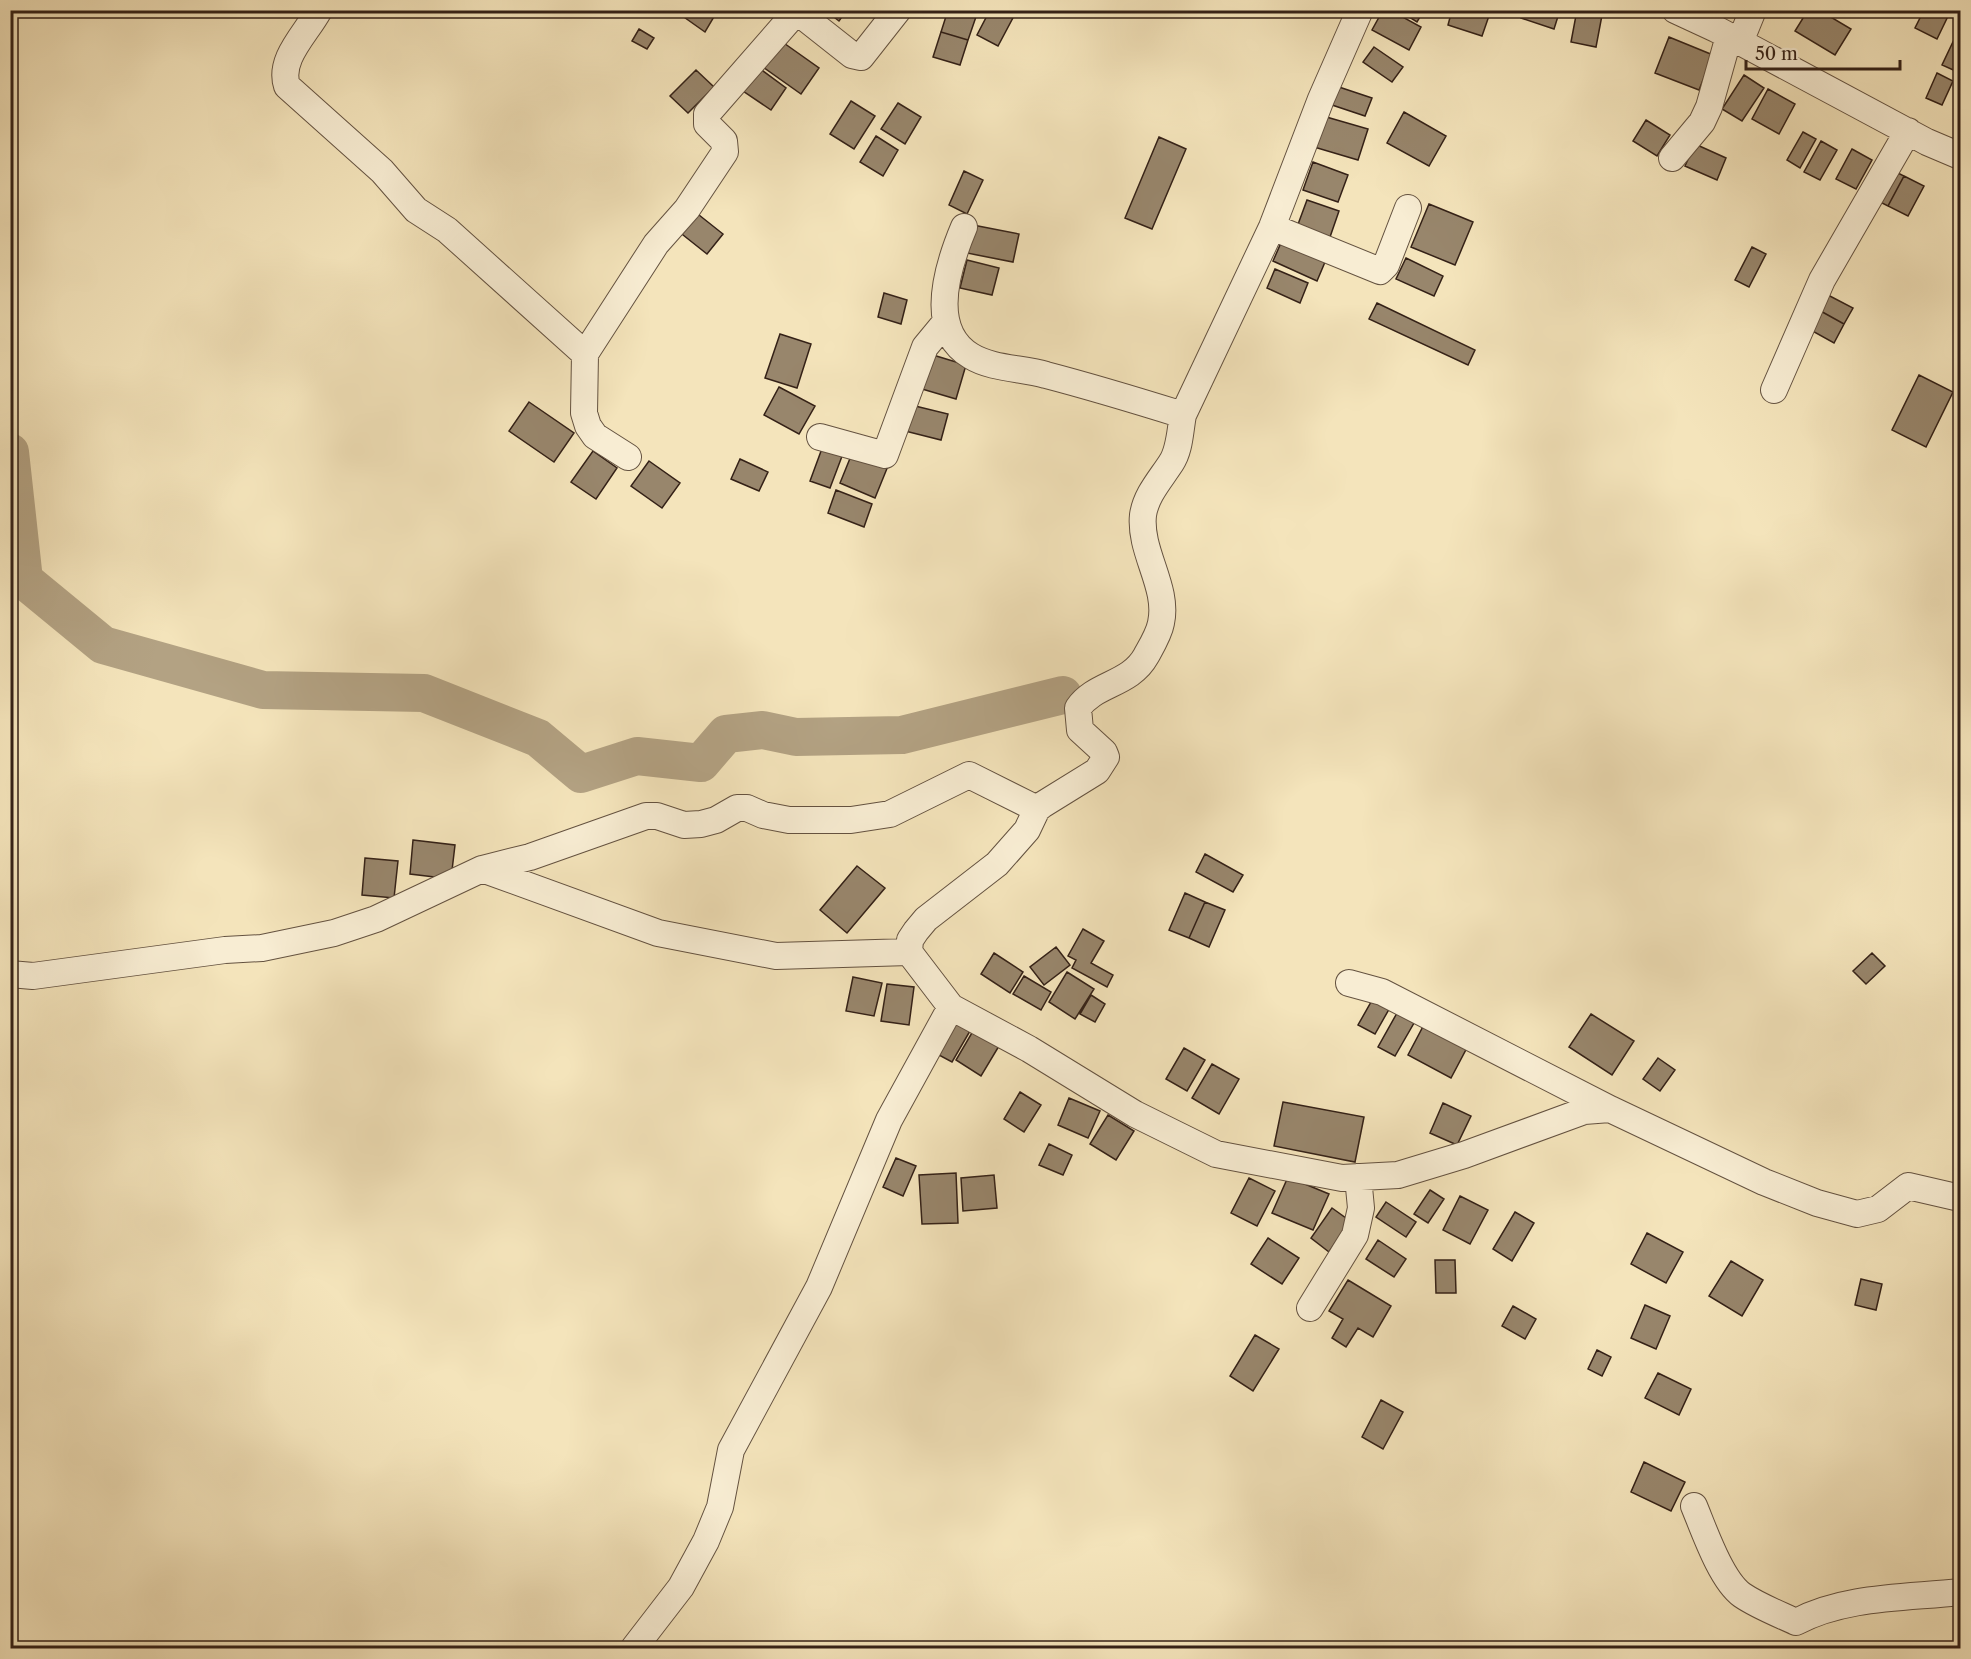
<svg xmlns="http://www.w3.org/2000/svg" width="1971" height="1659" font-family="'Libre Caslon Text',serif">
  <rect width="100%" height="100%" fill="#f4e4bb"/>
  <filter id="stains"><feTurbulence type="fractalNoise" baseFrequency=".00333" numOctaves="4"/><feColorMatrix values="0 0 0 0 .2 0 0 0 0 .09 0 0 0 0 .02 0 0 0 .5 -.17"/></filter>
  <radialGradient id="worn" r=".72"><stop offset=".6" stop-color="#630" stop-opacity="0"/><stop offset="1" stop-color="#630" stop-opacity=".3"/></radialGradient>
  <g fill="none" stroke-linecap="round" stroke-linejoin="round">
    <!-- river -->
    <path stroke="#b3a283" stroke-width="38" d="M10 452 24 580 103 645 263 690 424 693 538 738 581 774 637 756 701 763 726 734 763 730 796 737 902 735 1063 695"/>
  </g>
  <!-- building -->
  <path fill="#98866c" stroke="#342117" stroke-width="1.5" d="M674 10H718L705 32Z
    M825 10H847L839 21Z
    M948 10 978 11 968 40 941 32Z
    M990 10H1009L1015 14 998 46 977 35Z
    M1383 10H1390L1421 27 1409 50 1372 30Z
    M1398 10H1424L1417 22Z
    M1452 10H1491L1482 36 1448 25Z
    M1524 10H1560L1554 29 1521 18Z
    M1577 10H1603L1596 47 1571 42Z
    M1808 10H1819L1851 29 1835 55 1795 31Z
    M1924 10H1951L1937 39 1915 28Z
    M1960 27V73L1942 65Z
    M639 29 654 38 647 49 632 41Z
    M941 32 968 40 960 65 933 57Z
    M1669 37 1713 55 1699 90 1655 73Z
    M781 41 819 68 801 94 763 67Z
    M1374 47 1403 67 1392 82 1363 62Z
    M759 68 786 88 771 110 743 91Z
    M696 70 714 87 688 113 670 96Z
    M1937 73 1953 81 1942 105 1926 98Z
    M1744 75 1764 88 1742 121 1722 109Z
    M1333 85 1372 98 1365 116 1326 103Z
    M1768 89 1795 104 1779 134 1752 119Z
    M851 101 875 116 854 149 830 134Z
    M898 103 921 117 905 144 881 129Z
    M1404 112 1446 136 1429 166 1387 143Z
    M1323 116 1368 129 1358 160 1314 147Z
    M1646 120 1670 135 1657 156 1633 141Z
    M1803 132 1816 139 1800 168 1787 160Z
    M876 136 898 150 883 176 860 162Z
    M1159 137 1186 149 1152 229 1125 218Z
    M1821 141 1837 150 1820 180 1804 172Z
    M1695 144 1726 158 1717 180 1685 166Z
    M1852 149 1872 160 1856 189 1836 179Z
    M1313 162 1348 175 1338 202 1303 190Z
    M1892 170 1904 176 1888 206 1876 200Z
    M964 171 983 180 967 214 949 205Z
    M1904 176 1924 186 1908 216 1888 206Z
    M1307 200 1339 211 1330 237 1297 227Z
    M1429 204 1473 222 1455 265 1411 247Z
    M694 211 723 234 707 254 678 231Z
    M973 225 1019 234 1013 262 967 253Z
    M1284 236 1328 255 1317 281 1273 261Z
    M1752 247 1766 254 1749 287 1735 280Z
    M1406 258 1443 276 1434 296 1396 279Z
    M967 260 999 268 992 295 960 288Z
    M1275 269 1308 283 1300 303 1267 288Z
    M884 293 907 300 901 324 878 317Z
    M1826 294 1853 308 1844 324 1817 309Z
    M1377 303 1475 350 1468 365 1369 319Z
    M1817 309 1844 324 1834 343 1807 328Z
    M780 334 811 344 797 388 765 378Z
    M933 355 966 365 956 399 922 389Z
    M1919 375 1953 392 1926 447 1892 430Z
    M779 387 815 406 799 434 764 415Z
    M529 402 574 433 554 462 509 431Z
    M907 404 948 414 941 440 901 430Z
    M824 443 844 451 830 488 810 481Z
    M593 451 617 468 596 499 571 482Z
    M853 451 888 466 875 498 840 483Z
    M740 459 768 472 759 491 731 479Z
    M649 461 680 483 662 508 631 486Z
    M836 490 872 504 864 527 828 513Z
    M413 840 455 845 451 879 410 874Z
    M1205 854 1243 875 1233 892 1196 872Z
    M365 858 398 861 394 898 362 895Z
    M857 866 885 888 847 933 820 910Z
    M1185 893 1205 902 1189 938 1169 930Z
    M1205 902 1225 910 1209 947 1189 938Z
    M1083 929 1104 941 1091 963 1113 975 1107 987 1072 968 1076 960 1068 956Z
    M1056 947 1070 965 1044 985 1030 967Z
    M994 953 1023 972 1010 993 981 974Z
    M1872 953 1885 966 1866 984 1853 971Z
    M1067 972 1094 989 1075 1019 1049 1002Z
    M1024 976 1051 992 1041 1010 1013 994Z
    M853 977 882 983 874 1016 846 1011Z
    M887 984 914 987 909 1025 881 1021Z
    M1091 995 1105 1004 1095 1022 1080 1014Z
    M1375 995 1392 1004 1375 1034 1358 1025Z
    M1397 1013 1414 1023 1395 1056 1378 1047Z
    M1591 1014 1634 1041 1612 1075 1569 1047Z
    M1427 1019 1470 1042 1451 1078 1408 1055Z
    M955 1022 970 1031 952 1062 937 1054Z
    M973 1031 999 1046 981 1076 956 1060Z
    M1184 1048 1205 1060 1187 1091 1166 1079Z
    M1658 1058 1675 1070 1660 1091 1643 1079Z
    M1212 1064 1239 1079 1219 1114 1192 1098Z
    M1020 1092 1041 1105 1024 1132 1004 1119Z
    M1069 1098 1100 1111 1088 1138 1058 1125Z
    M1283 1102 1364 1117 1355 1162 1274 1146Z
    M1443 1103 1471 1116 1457 1145 1430 1133Z
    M1108 1115 1134 1131 1116 1160 1090 1144Z
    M1049 1144 1072 1155 1063 1175 1039 1165Z
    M896 1158 916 1166 903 1196 883 1187Z
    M956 1173 958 1223 922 1224 919 1175Z
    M994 1175 997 1208 963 1211 961 1178Z
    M1288 1177 1329 1194 1313 1230 1272 1213Z
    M1249 1178 1275 1191 1257 1226 1231 1213Z
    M1430 1190 1444 1199 1428 1223 1414 1214Z
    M1460 1196 1488 1210 1470 1244 1443 1230Z
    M1386 1202 1416 1222 1406 1237 1376 1217Z
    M1332 1208 1350 1221 1329 1252 1311 1238Z
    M1515 1212 1534 1223 1512 1261 1493 1249Z
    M1647 1233 1683 1252 1666 1283 1631 1264Z
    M1268 1238 1299 1258 1282 1284 1251 1264Z
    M1378 1240 1406 1259 1394 1277 1366 1259Z
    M1435 1260H1455L1456 1293H1436Z
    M1731 1261 1763 1280 1742 1316 1709 1296Z
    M1861 1279 1882 1284 1876 1310 1855 1305Z
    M1348 1280 1391 1306 1373 1337 1358 1328 1346 1347 1332 1338 1343 1319 1329 1311Z
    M1645 1305 1670 1316 1656 1349 1631 1338Z
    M1513 1306 1536 1319 1525 1339 1502 1326Z
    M1255 1335 1279 1349 1253 1391 1230 1376Z
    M1597 1350 1611 1357 1602 1376 1588 1369Z
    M1658 1373 1691 1389 1679 1415 1645 1398Z
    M1381 1400 1403 1412 1383 1449 1362 1437Z
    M1644 1462 1685 1482 1671 1511 1631 1492Z"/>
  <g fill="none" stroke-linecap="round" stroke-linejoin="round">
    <!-- minor casing -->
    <g stroke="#645240" stroke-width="28">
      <path id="minor" d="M319 10C306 34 278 59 287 86L382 171 416 210 447 230 585 354
        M795 10 852 55 861 57 898 10
        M1675 10 1716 29 1927 142 1960 156
        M1740 42 1753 10
        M1672 158 1702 122 1709 107 1729 36
        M964 227C948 265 927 330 971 356 992 369 1023 368 1046 375 1092 387 1138 401 1183 415 1180 430 1180 450 1171 463 1160 480 1146 495 1143 515 1139 552 1169 587 1161 623 1159 634 1151 647 1146 656 1130 685 1095 683 1078 708L1080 730 1104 752 1106 757 1097 771 1042 805 1037 809 1027 830 997 864 926 919 916 931 910 940 909 952 951 1007 1029 1049 1135 1114 1216 1154 1342 1178 1398 1175 1464 1155 1584 1111 1610 1109 1764 1182 1817 1203 1857 1214 1878 1209 1908 1186 1960 1198
        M1272 227 1380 271 1386 265 1408 208
        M1774 390 1822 280 1908 131
        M1183 415 1272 227 1321 99 1360 10
        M820 437 885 455 925 347 944 324
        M628 457 595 436 588 426 584 413 585 354 656 244 687 209 725 152 724 141 707 124V114L796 12
        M482 869 658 933 776 956 909 952
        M10 974 33 976 225 950 262 948 334 933 376 919 482 869 530 857 646 816H657L684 825 701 824 716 820 737 808H747L763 815 789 820H851L890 814 969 775 1037 809
        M1349 983 1382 992 1610 1109
        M1310 1308 1355 1235 1361 1208 1358 1177
        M1694 1506C1704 1530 1721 1580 1742 1595 1758 1606 1779 1614 1796 1622 1845 1596 1906 1598 1960 1592
        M634 1648 681 1587 706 1541 720 1507 731 1450 819 1287 889 1120 951 1007"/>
    </g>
    <!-- minor -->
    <use href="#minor" stroke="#f8edd3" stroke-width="26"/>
  </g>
  <!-- margin -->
  <rect width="1971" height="1659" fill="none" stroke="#f4e4bb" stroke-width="36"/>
  <rect x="12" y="12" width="1947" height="1635" fill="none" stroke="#342117" stroke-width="3"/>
  <rect x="18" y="18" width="1935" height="1623" fill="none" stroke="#342117" stroke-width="1.5"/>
  <!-- scale -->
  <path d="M1746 60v9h154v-9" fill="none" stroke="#342117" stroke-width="3"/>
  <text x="1755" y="60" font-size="18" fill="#342117" stroke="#f8edd3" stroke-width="4.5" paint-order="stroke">50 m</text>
  <rect width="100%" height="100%" filter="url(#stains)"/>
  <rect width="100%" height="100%" fill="url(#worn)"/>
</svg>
